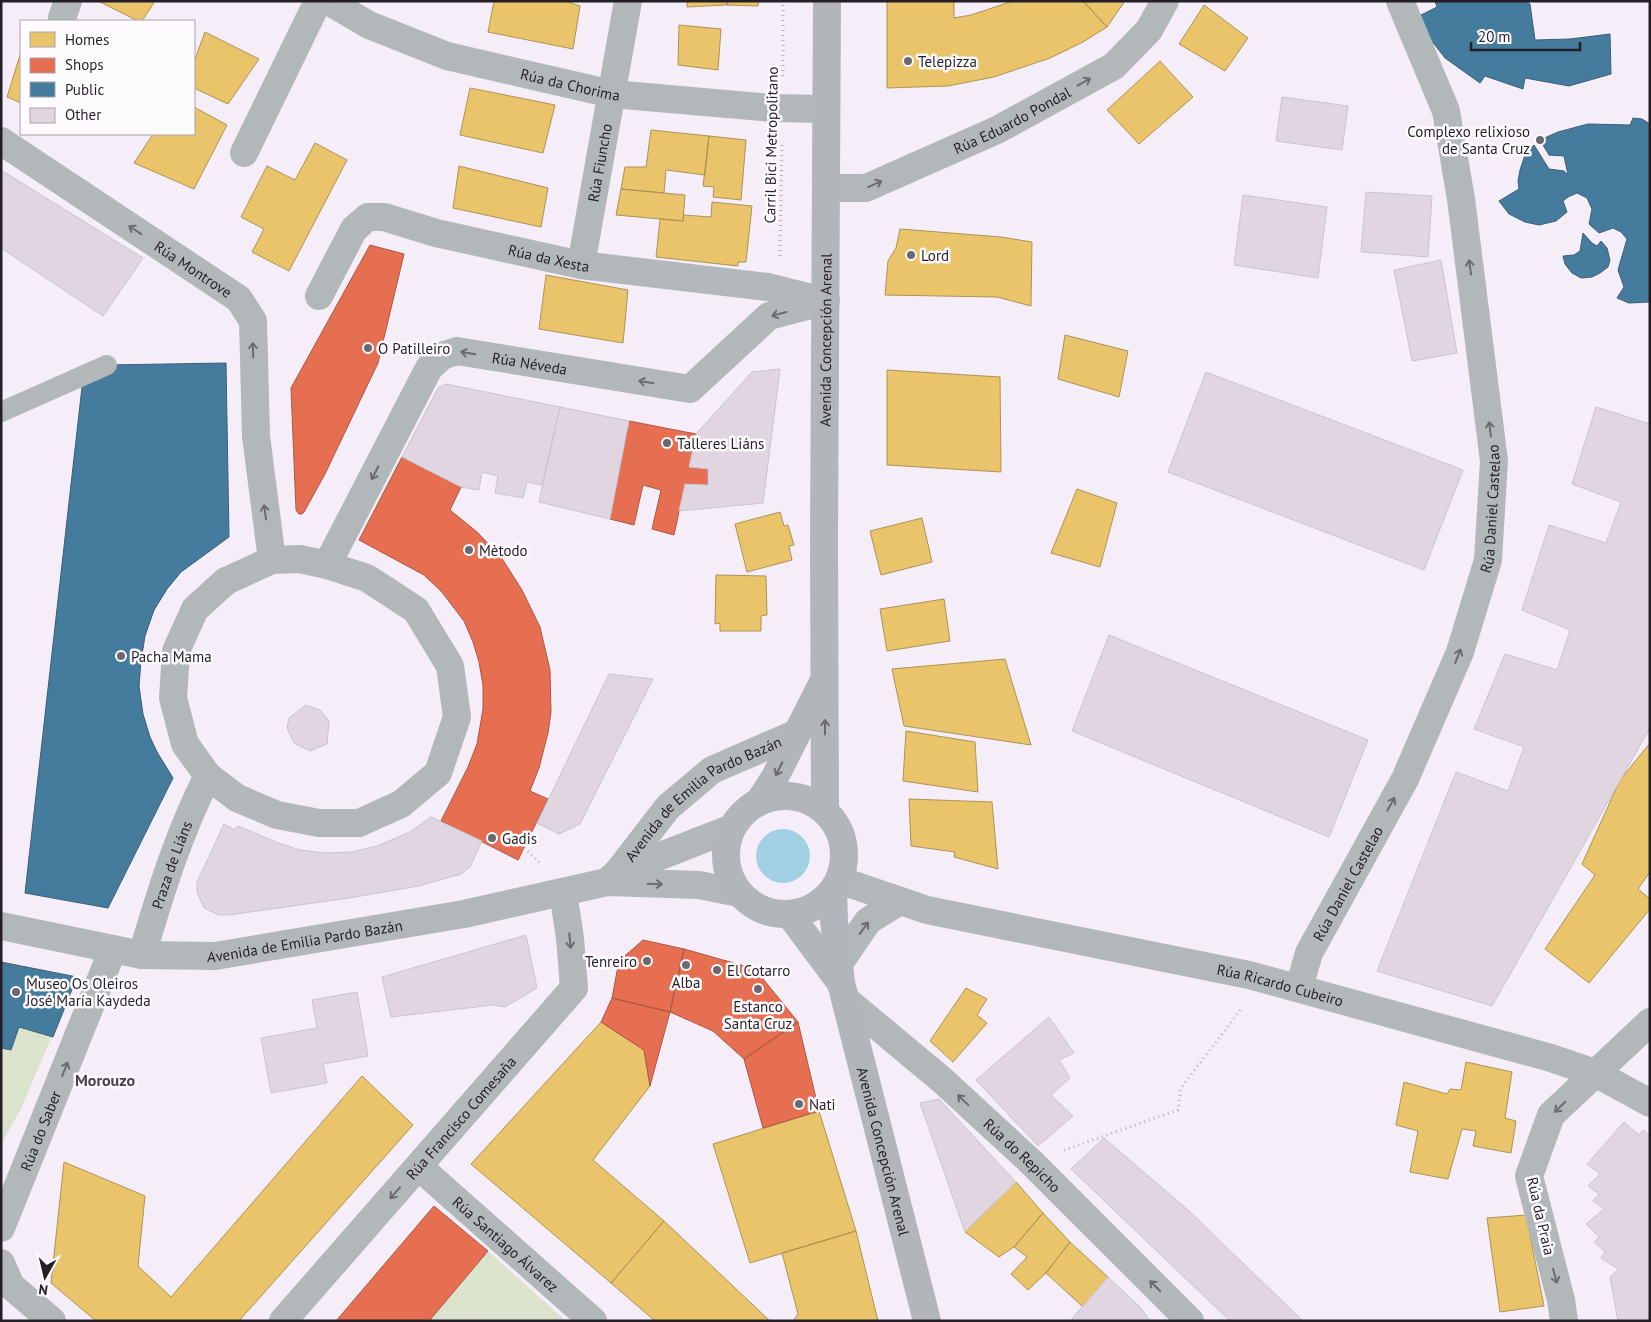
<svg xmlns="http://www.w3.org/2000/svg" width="1651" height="1322" font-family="'PT Sans',sans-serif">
  <rect width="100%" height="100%" fill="#f5eef8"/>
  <!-- green -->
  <path fill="#dce3cd" d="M1 962 77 977 21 1109 1 1144Z
    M488 1251 566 1321H429Z"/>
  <!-- water -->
  <path fill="#a2d0e5" d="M756 856a27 27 0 1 1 54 0a27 27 0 1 1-54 0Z"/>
  <!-- homes -->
  <path fill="#e9c46a" stroke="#ae9256" d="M98 1H155L142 21H138Z
    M494 1H565L580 6 573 49 488 32Z
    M687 1H728L727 5 687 7Z
    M728 1H759L758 6 727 5Z
    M887 1H954V18L971 15 1013 1H1083L1107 27 1083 42 1050 58 994 77 948 86 887 88Z
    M1083 1H1125L1107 27Z
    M1204 5 1248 38 1225 71 1179 44Z
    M679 25 721 29 718 70 678 65Z
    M205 32 259 59 228 104 194 88V62Z
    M21 52V103L7 97Z
    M1160 61 1193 97 1139 144 1107 110Z
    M470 88 555 105 543 153 460 135Z
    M194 107 227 125 194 189 134 163 153 134H194Z
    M651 130 709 136 705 175 666 170 664 193 621 189 625 167H646Z
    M709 136 746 140 741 200 713 197 714 187 703 186Z
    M315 143 347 160 289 271 252 252 264 229 241 217 267 166 295 180Z
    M459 166 548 188 541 227 453 208Z
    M621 189 685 195 683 221 616 215Z
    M712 202 752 206 746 262H738V266L656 257 660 219 683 221 684 215 711 217Z
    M900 229 1001 237 1032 242 1031 306 997 297 885 295 888 261 896 248Z
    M546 275 628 290 623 343 539 329Z
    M1065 335 1128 351 1119 397 1058 379Z
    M887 370 1000 377 1001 472 887 465Z
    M1077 489 1117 503 1100 567 1051 553Z
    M780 512 784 526 788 525 794 545 789 546 792 560 747 572 735 524Z
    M922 518 932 562 881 575 870 531Z
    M716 575 766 576 767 615 761 616V631H720V623L715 624Z
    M944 599 950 641 887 651 880 609Z
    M1005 659 1031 745 904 726 892 669Z
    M906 731 975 742 978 792 903 781Z
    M1650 743V872L1638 889 1650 899V909L1589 983 1545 949 1595 875 1582 864 1620 780Z
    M909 799 992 802 998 869 954 857 955 852 911 846Z
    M966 988 987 999 977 1015 987 1023 953 1062 930 1041Z
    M601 1022 644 1050 650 1086 593 1160 664 1221 611 1283 471 1164Z
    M1466 1062 1512 1072 1505 1118 1516 1121 1511 1153 1473 1146 1476 1131 1462 1129 1448 1179 1410 1172 1418 1131 1396 1125 1404 1082 1447 1094 1450 1089 1461 1090Z
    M362 1076 413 1125 239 1321H96L51 1283 64 1162 145 1196 138 1266 171 1297Z
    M819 1111 856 1231 750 1263 713 1144Z
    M1016 1182 1043 1213 1014 1247 999 1257 965 1232Z
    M1043 1213 1070 1242 1046 1273 1028 1290 1011 1274 1027 1257 1014 1247Z
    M1526 1215 1544 1306 1500 1312 1487 1218Z
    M664 1221 770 1321H655L611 1283Z
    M856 1231 878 1321H793L798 1314 782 1253Z
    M1070 1242 1108 1277 1083 1307 1046 1273Z"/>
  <!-- shops -->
  <path fill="#e76f51" stroke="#ac5744" d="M370 245 404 254 378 363 325 474 304 512 302 514H299L296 510 291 388Z
    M629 421 696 434 689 467 708 469V485L685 484 674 535 652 529 661 490 643 485 634 525 610 519Z
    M402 457 461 487 450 510 477 532 501 557 522 590 540 627 550 670 551 712 548 733 539 768 530 791 548 799 518 860 441 821 468 767 477 744 483 709V685L479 662 473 642 464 621 441 591 424 575 359 540Z
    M643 940 684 949 670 1012 612 998 619 961Z
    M684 949 755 969 798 1022 744 1059 713 1031 670 1012Z
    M612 998 670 1012 650 1086 644 1050 601 1022Z
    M798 1022 819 1111 763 1128 744 1059Z
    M434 1206 488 1251 429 1321H336Z"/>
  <!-- public -->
  <path fill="#457b9d" stroke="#3b5f79" d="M1435 1H1526L1530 4 1535 40 1570 39 1610 34 1611 74 1569 86 1525 78 1523 89 1485 76 1480 83 1445 58 1424 31 1421 15 1437 7Z
    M1633 118 1642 119 1650 124V302L1629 303 1617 298 1624 287 1618 270 1627 239 1621 232 1613 228 1599 233 1589 224 1592 209 1587 198 1577 193 1568 197 1563 201 1567 212 1556 221 1539 225 1525 222 1509 214 1499 201 1519 189 1518 181 1520 170 1525 155 1534 145 1549 169 1564 171 1568 175 1564 156 1549 155 1540 140 1558 132 1588 124 1630 125Z
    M1583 233 1592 243 1597 246 1601 241 1607 248 1610 260 1608 267 1600 273 1592 277 1581 278 1572 273 1565 264 1563 256 1574 255 1580 251Z
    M226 363 229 537 181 572 167 589 154 610 145 636 141 661 139 686 143 714 150 737 157 752 173 778 108 908 25 893 83 378 107 365Z
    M1 962 77 977 53 1037 19 1027 11 1050 1 1048Z"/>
  <!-- building -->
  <path fill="#e0d5e1" stroke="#cac4cb" d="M1282 97 1348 106 1342 150 1276 141Z
    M1 170 143 258 103 316 1 248Z
    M1366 192 1432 196 1428 257 1361 252Z
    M1243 195 1327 207 1318 278 1234 265Z
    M1441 260 1457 353 1412 361 1394 270Z
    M780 369 763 503 679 511 685 484 708 485V469L689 467 696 434 752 372Z
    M1206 372 1463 470 1424 570 1168 472Z
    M446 384 560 407 542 485 527 482 523 498 495 493 498 476 482 472 479 490 461 487 402 457 438 388Z
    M560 407 629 421 610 519 539 502Z
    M1596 407 1650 424V728L1492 1006 1377 971 1456 772 1508 791 1524 747 1474 729 1505 654 1557 670 1570 630 1522 610 1549 525 1606 543 1621 502 1572 484Z
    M1109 635 1368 740 1329 837 1072 731Z
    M609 674 653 679 580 824 559 834 537 823Z
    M306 705 320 710 329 721 327 744 310 751 294 743 287 728 289 718Z
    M431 817 482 841 470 867 461 874 419 886 349 898 229 915H219L204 908 197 892V882L224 824 235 830 238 826 276 842 300 850 325 853 352 852 377 846 410 832Z
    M526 935 537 988 505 1007 493 1005 391 1017 382 977Z
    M357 992 368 1056 323 1064 327 1083 271 1093 261 1038 317 1028 312 1000Z
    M1049 1017 1074 1053 1059 1060 1070 1078 1051 1095 1073 1116 1038 1146 976 1080Z
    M939 1099 1016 1182 965 1232 920 1103Z
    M1624 1122 1639 1135 1643 1130 1650 1136V1321H1618L1610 1277 1618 1269 1601 1258 1605 1252 1594 1242 1599 1237 1586 1224 1604 1209 1593 1201 1599 1194 1588 1186 1600 1174 1587 1164Z
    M1104 1138 1188 1210 1303 1321H1230L1071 1169Z
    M1108 1277 1140 1307 1150 1321H1070Z"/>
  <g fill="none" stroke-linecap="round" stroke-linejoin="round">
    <!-- path -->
    <path stroke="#b2b3b7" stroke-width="3" stroke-dasharray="1 4" stroke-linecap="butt" d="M783 76V1
      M780 256 782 142
      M524 848 540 863
      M1064 1150 1178 1110 1181 1088 1242 1008"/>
    <!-- service -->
    <path stroke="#b2b7ba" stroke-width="20" d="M1 412 107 365"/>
    <!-- pedestrian -->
    <path stroke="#b2b7ba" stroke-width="28" id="s1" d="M846 1000 942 1080 1031 1162 1190 1321"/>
    <!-- minor -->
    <g stroke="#b2b7ba" stroke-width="28">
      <path id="s2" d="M328 1 369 25 447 56 612 94 772 108 826 109"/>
      <path d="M62 18 68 1"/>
      <path id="s3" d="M1 141 239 299 253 321 256 436 272 560"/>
      <path d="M244 153 318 1"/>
      <path id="s4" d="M827 188H866L997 130 1114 66 1149 30 1165 1"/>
      <path id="s5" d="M581 265 628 1"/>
      <path id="s6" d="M319 296 354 229 368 217H384L436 233 581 265 768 287 824 301"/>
      <path d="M300 559 327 565 367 578 416 610 450 666 457 717 438 773 401 804 359 823H319L277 815 237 798 208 776 185 744 173 698 176 651 195 609 226 581 272 560Z"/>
      <path id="s7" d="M327 565 429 368 442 356 457 351 690 389 769 316 826 301"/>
      <path id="s8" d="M839 880 927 910 1249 975 1551 1058 1595 1073 1650 1103"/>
      <path id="s9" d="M142 955C160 894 179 832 208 776"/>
      <path d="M838 965 868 921 900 901"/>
      <path id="s10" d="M1299 988 1309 953 1405 779 1460 652 1488 560 1494 461 1461 199 1446 111 1400 1"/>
      <path id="s11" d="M419 1167 593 1321"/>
      <path id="s12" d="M1 1228 113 949"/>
      <path d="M1 1263 11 1286 52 1321"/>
      <path id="s13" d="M283 1321 574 988 570 938 563 892"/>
      <path d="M1564 1321 1561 1300 1529 1176 1551 1115 1650 1022"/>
    </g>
    <!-- tertiary -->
    <g stroke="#b2b7ba" stroke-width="28">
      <path d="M617 873 732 828"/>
      <path id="s14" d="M607 882 617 873 668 807 712 770 797 733"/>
      <path id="s15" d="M1 926 142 955 215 956 464 914 607 882 699 885 739 893"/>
    </g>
    <!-- secondary -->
    <g stroke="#b2b6ba" stroke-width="28">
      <circle cx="785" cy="855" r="59"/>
      <path d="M759 802 775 777 823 682"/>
      <path id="s16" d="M825 811 824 538 827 1"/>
      <path id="s17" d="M833 891 834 920 841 983 927 1321"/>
      <path d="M790 915 840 982"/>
    </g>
  </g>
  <!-- one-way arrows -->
  <defs><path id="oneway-shaft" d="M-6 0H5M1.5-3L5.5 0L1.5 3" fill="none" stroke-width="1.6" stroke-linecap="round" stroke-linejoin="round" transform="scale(1.25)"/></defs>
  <g stroke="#6b6b70">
    <use href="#oneway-shaft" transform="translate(1084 82) rotate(-29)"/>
    <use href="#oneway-shaft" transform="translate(875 184) rotate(-24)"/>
    <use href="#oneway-shaft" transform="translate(135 230) rotate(-146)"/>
    <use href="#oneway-shaft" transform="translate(1470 267) rotate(-98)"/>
    <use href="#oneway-shaft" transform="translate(779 314) rotate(165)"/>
    <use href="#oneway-shaft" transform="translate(253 350) rotate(-92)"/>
    <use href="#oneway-shaft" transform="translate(468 353) rotate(-171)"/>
    <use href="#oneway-shaft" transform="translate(646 382) rotate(-171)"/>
    <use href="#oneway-shaft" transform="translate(1490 429) rotate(-97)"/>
    <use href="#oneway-shaft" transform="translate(375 473) rotate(117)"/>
    <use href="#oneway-shaft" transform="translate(265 512) rotate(-98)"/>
    <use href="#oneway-shaft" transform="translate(1458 656) rotate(-68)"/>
    <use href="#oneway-shaft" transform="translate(1391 804) rotate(-61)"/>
    <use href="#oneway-shaft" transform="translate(655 884) rotate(2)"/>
    <use href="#oneway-shaft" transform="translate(864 928) rotate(-54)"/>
    <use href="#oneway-shaft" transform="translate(570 941) rotate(84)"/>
    <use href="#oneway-shaft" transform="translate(65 1069) rotate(-68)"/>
    <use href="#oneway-shaft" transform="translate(963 1100) rotate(-137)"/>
    <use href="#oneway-shaft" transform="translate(1560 1107) rotate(136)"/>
    <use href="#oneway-shaft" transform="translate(395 1193) rotate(131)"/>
    <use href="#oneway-shaft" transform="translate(1555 1276) rotate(75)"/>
    <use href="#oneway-shaft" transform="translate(1155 1286) rotate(-135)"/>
  </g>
  <g stroke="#6b6a70">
    <use href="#oneway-shaft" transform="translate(825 727) rotate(-90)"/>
    <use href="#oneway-shaft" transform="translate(779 769) rotate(116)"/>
  </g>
  <!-- markers -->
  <g fill="#6d6770" stroke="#fefbff" stroke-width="2">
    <circle cx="908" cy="61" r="5"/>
    <circle cx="1540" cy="140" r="5"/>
    <circle cx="911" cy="255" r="5"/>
    <circle cx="368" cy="348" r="5"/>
    <circle cx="667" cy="443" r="5"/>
    <circle cx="469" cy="550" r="5"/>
    <circle cx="121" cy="656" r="5"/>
    <circle cx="492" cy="838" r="5"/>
    <circle cx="647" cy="961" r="5"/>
    <circle cx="686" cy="965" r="5"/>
    <circle cx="717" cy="970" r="5"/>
    <circle cx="758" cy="989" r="5"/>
    <circle cx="16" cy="992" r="5"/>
    <circle cx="799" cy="1104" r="5"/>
  </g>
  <g text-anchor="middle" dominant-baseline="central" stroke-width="5" stroke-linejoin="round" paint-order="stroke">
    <!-- poi labels -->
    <g font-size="15" fill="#241f26" stroke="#fefbff" text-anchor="start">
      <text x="918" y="61">Telepizza</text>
      <text x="1530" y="131" text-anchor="end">Complexo relixioso<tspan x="1530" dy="17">de Santa Cruz</tspan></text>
      <text x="921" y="255">Lord</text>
      <text x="378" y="348">O Patilleiro</text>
      <text x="677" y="443">Talleres Liáns</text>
      <text x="479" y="550">Mètodo</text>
      <text x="131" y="656">Pacha Mama</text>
      <text x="502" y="838">Gadis</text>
      <text x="637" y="961" text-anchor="end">Tenreiro</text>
      <text x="727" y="970">El Cotarro</text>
      <text x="686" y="982" text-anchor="middle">Alba</text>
      <text x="26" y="983">Museo Os Oleiros<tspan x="26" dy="17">José María Kaydeda</tspan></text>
      <text x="758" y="1006" text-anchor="middle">Estanco<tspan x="758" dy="17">Santa Cruz</tspan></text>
      <text x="809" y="1104">Nati</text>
    </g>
    <!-- street labels -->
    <g font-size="15" fill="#241f26" stroke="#fefbff">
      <text stroke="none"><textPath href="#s2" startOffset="258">Rúa da Chorima</textPath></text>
      <text stroke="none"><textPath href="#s4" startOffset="200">Rúa Eduardo Pondal</textPath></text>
      <text transform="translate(771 145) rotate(-89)">Carril Bici Metropolitano</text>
      <text stroke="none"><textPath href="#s5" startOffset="104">Rúa Fiuncho</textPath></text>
      <text stroke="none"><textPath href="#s6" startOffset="280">Rúa da Xesta</textPath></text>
      <text stroke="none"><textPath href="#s3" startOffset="231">Rúa Montrove</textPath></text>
      <text stroke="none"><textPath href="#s16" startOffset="471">Avenida Concepción Arenal</textPath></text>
      <text stroke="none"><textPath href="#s7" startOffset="329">Rúa Néveda</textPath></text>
      <text stroke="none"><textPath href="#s10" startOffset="521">Rúa Daniel Castelao</textPath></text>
      <text stroke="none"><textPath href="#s14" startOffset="130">Avenida de Emilia Pardo Bazán</textPath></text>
      <text stroke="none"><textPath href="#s9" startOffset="95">Praza de Liáns</textPath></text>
      <text stroke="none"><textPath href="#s10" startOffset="116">Rúa Daniel Castelao</textPath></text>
      <text stroke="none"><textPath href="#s15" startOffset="308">Avenida de Emilia Pardo Bazán</textPath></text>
      <text stroke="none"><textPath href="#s8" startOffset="454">Rúa Ricardo Cubeiro</textPath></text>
      <text stroke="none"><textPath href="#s13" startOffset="270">Rúa Francisco Comesaña</textPath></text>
      <text stroke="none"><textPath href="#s12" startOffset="105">Rúa do Saber</textPath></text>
      <text stroke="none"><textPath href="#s17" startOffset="266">Avenida Concepción Arenal</textPath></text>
      <text stroke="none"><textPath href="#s1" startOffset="235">Rúa do Repicho</textPath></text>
      <text transform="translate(1541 1216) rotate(77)">Rúa da Praia</text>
      <text stroke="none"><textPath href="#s11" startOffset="116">Rúa Santiago Álvarez</textPath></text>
    </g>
    <!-- neighbourhood labels -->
    <g font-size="16" font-weight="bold" fill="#4b4050" stroke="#fefbff">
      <text x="105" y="1080">Morouzo</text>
    </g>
  </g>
  <!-- border -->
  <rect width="1651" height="1322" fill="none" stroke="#241f26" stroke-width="5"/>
  <!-- legend -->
  <rect x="20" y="20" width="175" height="115" fill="#fefbff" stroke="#a7a3a8"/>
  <rect x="30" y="32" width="25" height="15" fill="#e9c46a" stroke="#a7a3a8"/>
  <text x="65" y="45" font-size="15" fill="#241f26">Homes</text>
  <rect x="30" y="58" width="25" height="15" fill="#e76f51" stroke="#a7a3a8"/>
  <text x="65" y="70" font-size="15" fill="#241f26">Shops</text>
  <rect x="30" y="82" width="25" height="15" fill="#457b9d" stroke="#a7a3a8"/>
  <text x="65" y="95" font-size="15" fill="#241f26">Public</text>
  <rect x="30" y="108" width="25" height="15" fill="#e0d5e1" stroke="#a7a3a8"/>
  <text x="65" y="120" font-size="15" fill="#241f26">Other</text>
  <!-- north arrow -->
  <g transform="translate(45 1277) rotate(188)" stroke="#fefbff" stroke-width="4" paint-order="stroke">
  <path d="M0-4L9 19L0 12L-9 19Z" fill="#241f26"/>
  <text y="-8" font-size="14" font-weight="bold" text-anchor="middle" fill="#241f26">N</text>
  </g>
  <!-- scale -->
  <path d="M1471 42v8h109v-8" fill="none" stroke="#241f26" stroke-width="2.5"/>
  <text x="1478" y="42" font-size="15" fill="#241f26" stroke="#fefbff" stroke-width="4" paint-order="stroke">20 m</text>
</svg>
